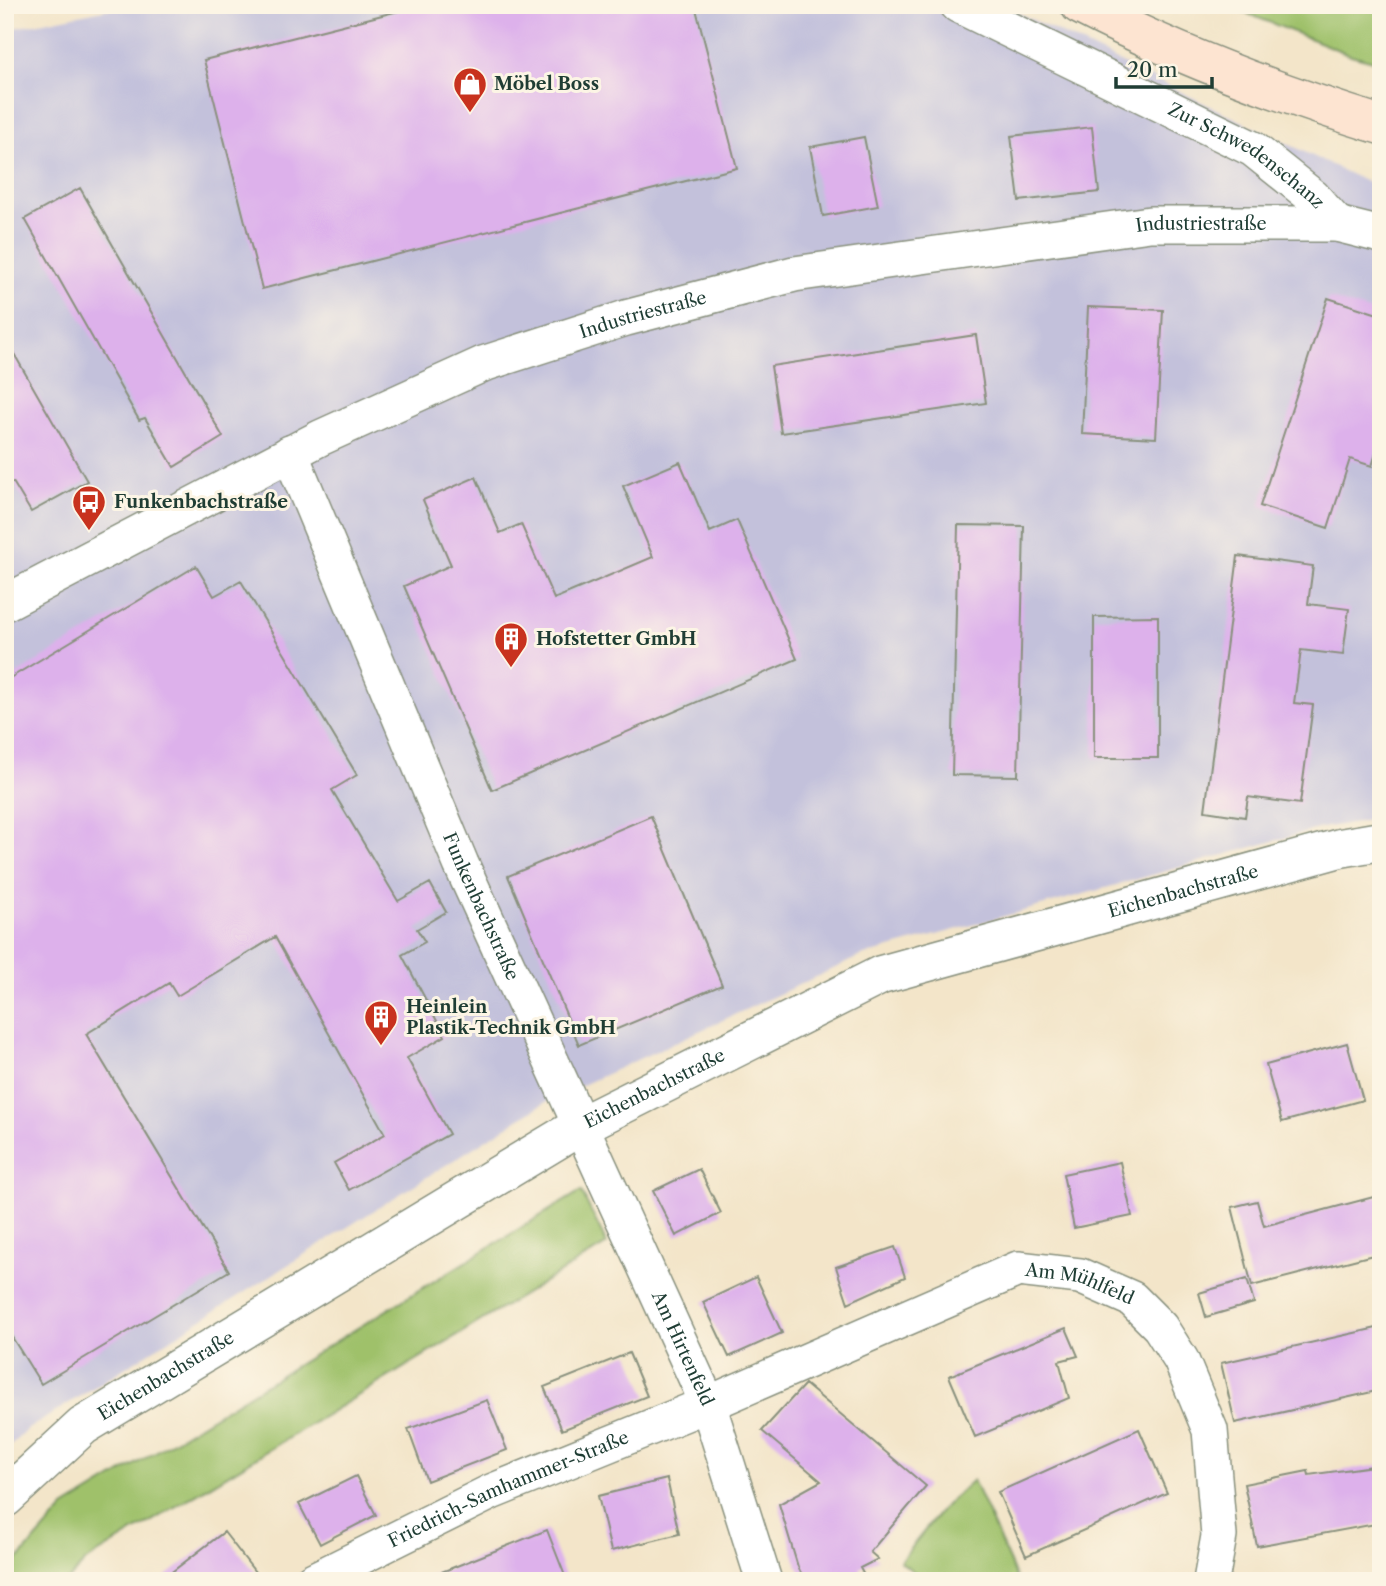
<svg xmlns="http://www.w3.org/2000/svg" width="1386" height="1586" font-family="'Libre Caslon Text',serif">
  <rect width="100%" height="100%" fill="#fcf5e5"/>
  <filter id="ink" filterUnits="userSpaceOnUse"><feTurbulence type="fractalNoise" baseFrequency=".0143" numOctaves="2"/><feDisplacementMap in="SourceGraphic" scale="14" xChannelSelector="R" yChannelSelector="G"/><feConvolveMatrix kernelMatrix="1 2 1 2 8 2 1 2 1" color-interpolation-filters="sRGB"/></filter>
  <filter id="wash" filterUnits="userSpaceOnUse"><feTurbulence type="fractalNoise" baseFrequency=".00686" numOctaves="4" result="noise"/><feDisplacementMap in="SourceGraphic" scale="28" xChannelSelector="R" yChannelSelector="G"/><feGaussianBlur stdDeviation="1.57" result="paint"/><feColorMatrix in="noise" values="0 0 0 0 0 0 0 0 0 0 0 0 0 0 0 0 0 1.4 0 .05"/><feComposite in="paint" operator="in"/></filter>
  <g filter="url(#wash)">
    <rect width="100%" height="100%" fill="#f3e5c9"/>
    <!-- industrial -->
    <path fill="#c3c1db" d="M128 5H1002L1381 189V818L1321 828 861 956 544 1103 28 1429 5 1450V30Z"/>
    <!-- green -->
    <path fill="#9fc16a" stroke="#5f7f4f" stroke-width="2" d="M1226 5H1381V63L1351 55Z
      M581 1191 607 1244 86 1561 67 1581H5V1574L64 1508Z
      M973 1480 1018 1581H925L900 1561 943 1508Z"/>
    <g id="blocks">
      <!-- building -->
      <path fill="#ddb1eb" d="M422 5H695L737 168 262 289 204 60Z
        M1092 127 1099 192 1019 201 1011 136Z
        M864 137 878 206 823 216 810 147Z
        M80 188 223 437 174 467 145 418 139 420 25 219Z
        M1328 298 1381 315V438L1372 466 1350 459 1328 528 1260 506Z
        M1088 307 1163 310 1156 438 1082 434Z
        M976 335 986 403 781 433 771 366Z
        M5 338 87 481 31 512 13 482 5 486Z
        M680 462 710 532 737 520 797 659 492 790 404 586 451 565 423 500 476 477 500 533 521 524 554 599 653 557 623 486Z
        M958 525 1024 526 1018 776 952 775Z
        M1238 556 1313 566 1308 604 1349 609 1343 655 1301 650 1294 703 1313 705 1300 804 1248 797 1245 817 1205 811Z
        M196 566 214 596 241 581 357 775 332 790 398 901 430 883 446 912 417 929 425 942 402 955 445 1036 407 1058 449 1134 349 1190 334 1163 385 1134 275 937 177 996 169 983 86 1034 229 1271 41 1384 5 1326V681Z
        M1158 616V758H1094V617Z
        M651 816 722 985 579 1045 508 876Z
        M1347 1043 1363 1100 1282 1122 1266 1065Z
        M1120 1162 1132 1216 1074 1228 1063 1174Z
        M699 1169 721 1213 676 1236 653 1191Z
        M1381 1195V1253L1252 1286 1232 1207 1257 1201 1264 1226Z
        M895 1247 905 1277 848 1303 836 1267Z
        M756 1277 782 1333 729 1357 703 1302Z
        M1247 1279 1254 1303 1206 1317 1199 1293Z
        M1381 1327V1390L1235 1423 1221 1363Z
        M1066 1328 1078 1356 1059 1361 1069 1398 975 1437 949 1376Z
        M629 1353 647 1396 562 1430 544 1387Z
        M805 1384 926 1486 870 1552 878 1559 860 1568 867 1581H805L798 1567 779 1504 821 1481 762 1431Z
        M487 1400 507 1450 427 1481 408 1429Z
        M1139 1429 1167 1493 1026 1556 998 1492Z
        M1381 1465V1523L1257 1546 1244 1484 1308 1471 1309 1475Z
        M356 1476 376 1515 320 1544 299 1504Z
        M667 1479 679 1534 611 1551 598 1496Z
        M547 1530 567 1581H424V1579Z
        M224 1532 262 1581H160Z"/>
    </g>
  </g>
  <g filter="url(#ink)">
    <use href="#blocks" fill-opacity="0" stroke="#89917e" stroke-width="2"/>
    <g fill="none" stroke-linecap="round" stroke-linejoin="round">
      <!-- minor casing -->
      <g stroke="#89917e" stroke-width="38">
        <g id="minor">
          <path id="s1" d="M958 5 1253 149 1313 197 1337 224"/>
          <path id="s2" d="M290 453 461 864 708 1404 764 1581"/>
          <path id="s3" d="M5 603 320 438 483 364 626 318 794 274 1150 224H1337L1381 235"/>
          <path id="s4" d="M312 1581 491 1492 708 1404 1018 1269 1080 1276 1132 1299 1160 1327 1181 1360 1210 1430 1219 1536 1211 1581"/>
        </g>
      </g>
      <!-- tertiary casing -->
      <g stroke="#89917e" stroke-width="41">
        <g id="tertiary">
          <path id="s5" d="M5 1498 83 1426 580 1126 881 975 1340 848 1381 841"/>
        </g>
      </g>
      <!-- secondary casing -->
      <g stroke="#89917e" stroke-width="41">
        <path id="secondary" d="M1080 5C1176 55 1278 93 1381 125"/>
      </g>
      <!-- minor -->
      <use href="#minor" stroke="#fff" stroke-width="35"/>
      <!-- tertiary -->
      <use href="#tertiary" stroke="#fff" stroke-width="38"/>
      <!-- secondary -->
      <use href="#secondary" stroke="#fde4d1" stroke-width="38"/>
    </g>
  </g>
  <!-- icons -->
  <defs>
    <g id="shop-pin" transform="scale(1.75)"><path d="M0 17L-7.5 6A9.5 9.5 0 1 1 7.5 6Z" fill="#c8321e" stroke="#fcf5e5"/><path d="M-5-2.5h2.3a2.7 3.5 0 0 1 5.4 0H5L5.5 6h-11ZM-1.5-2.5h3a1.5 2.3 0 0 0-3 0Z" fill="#fff"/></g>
    <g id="bus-pin" transform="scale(1.75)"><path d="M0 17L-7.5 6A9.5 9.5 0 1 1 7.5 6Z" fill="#c8321e" stroke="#fcf5e5"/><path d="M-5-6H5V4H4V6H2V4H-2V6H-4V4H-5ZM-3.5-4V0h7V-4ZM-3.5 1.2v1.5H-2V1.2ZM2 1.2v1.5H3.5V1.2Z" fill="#fff"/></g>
    <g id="building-pin" transform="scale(1.75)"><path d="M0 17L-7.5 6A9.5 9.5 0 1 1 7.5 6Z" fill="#c8321e" stroke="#fcf5e5"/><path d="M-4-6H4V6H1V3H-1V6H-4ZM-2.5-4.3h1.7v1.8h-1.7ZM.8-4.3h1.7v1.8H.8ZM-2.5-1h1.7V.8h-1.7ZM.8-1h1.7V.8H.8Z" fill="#fff"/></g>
  </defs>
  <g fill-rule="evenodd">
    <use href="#shop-pin" x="470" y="84"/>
    <use href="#bus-pin" x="89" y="502"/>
    <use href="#building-pin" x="511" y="639"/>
    <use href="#building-pin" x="381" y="1017"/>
  </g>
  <g text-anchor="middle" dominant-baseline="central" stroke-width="6" stroke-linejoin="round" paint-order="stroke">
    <!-- poi labels -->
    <g font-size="18" font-weight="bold" fill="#1f3d34" stroke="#fcf5e5" text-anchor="start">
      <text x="494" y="84">Möbel Boss</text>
      <text x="114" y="502">Funkenbachstraße</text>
      <text x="536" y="639">Hofstetter GmbH</text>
      <text x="406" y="1007">Heinlein<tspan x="406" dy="21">Plastik-Technik GmbH</tspan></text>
    </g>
    <!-- street labels -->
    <g font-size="18" fill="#1f3d34" stroke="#fcf5e5">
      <text stroke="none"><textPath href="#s1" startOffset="326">Zur Schwedenschanz</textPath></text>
      <text stroke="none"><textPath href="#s3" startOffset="1269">Industriestraße</textPath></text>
      <text stroke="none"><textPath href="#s3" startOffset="702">Industriestraße</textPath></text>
      <text stroke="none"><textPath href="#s5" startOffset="1337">Eichenbachstraße</textPath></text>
      <text stroke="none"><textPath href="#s2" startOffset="492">Funkenbachstraße</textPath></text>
      <text stroke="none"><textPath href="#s5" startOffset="770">Eichenbachstraße</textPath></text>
      <text stroke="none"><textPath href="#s4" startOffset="836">Am Mühlfeld</textPath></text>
      <text stroke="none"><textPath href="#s2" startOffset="978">Am Hirtenfeld</textPath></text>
      <text stroke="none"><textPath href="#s5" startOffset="203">Eichenbachstraße</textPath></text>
      <text stroke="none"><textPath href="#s4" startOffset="217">Friedrich-Samhammer-Straße</textPath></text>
    </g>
  </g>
  <!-- margin -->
  <rect width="1386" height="1586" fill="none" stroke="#fcf5e5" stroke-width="28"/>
  <!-- scale -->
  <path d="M1116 77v10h96v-10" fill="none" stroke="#1f3d34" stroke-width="3.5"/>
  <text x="1127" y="77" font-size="21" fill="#1f3d34" stroke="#fcf5e5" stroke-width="5" paint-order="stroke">20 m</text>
</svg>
